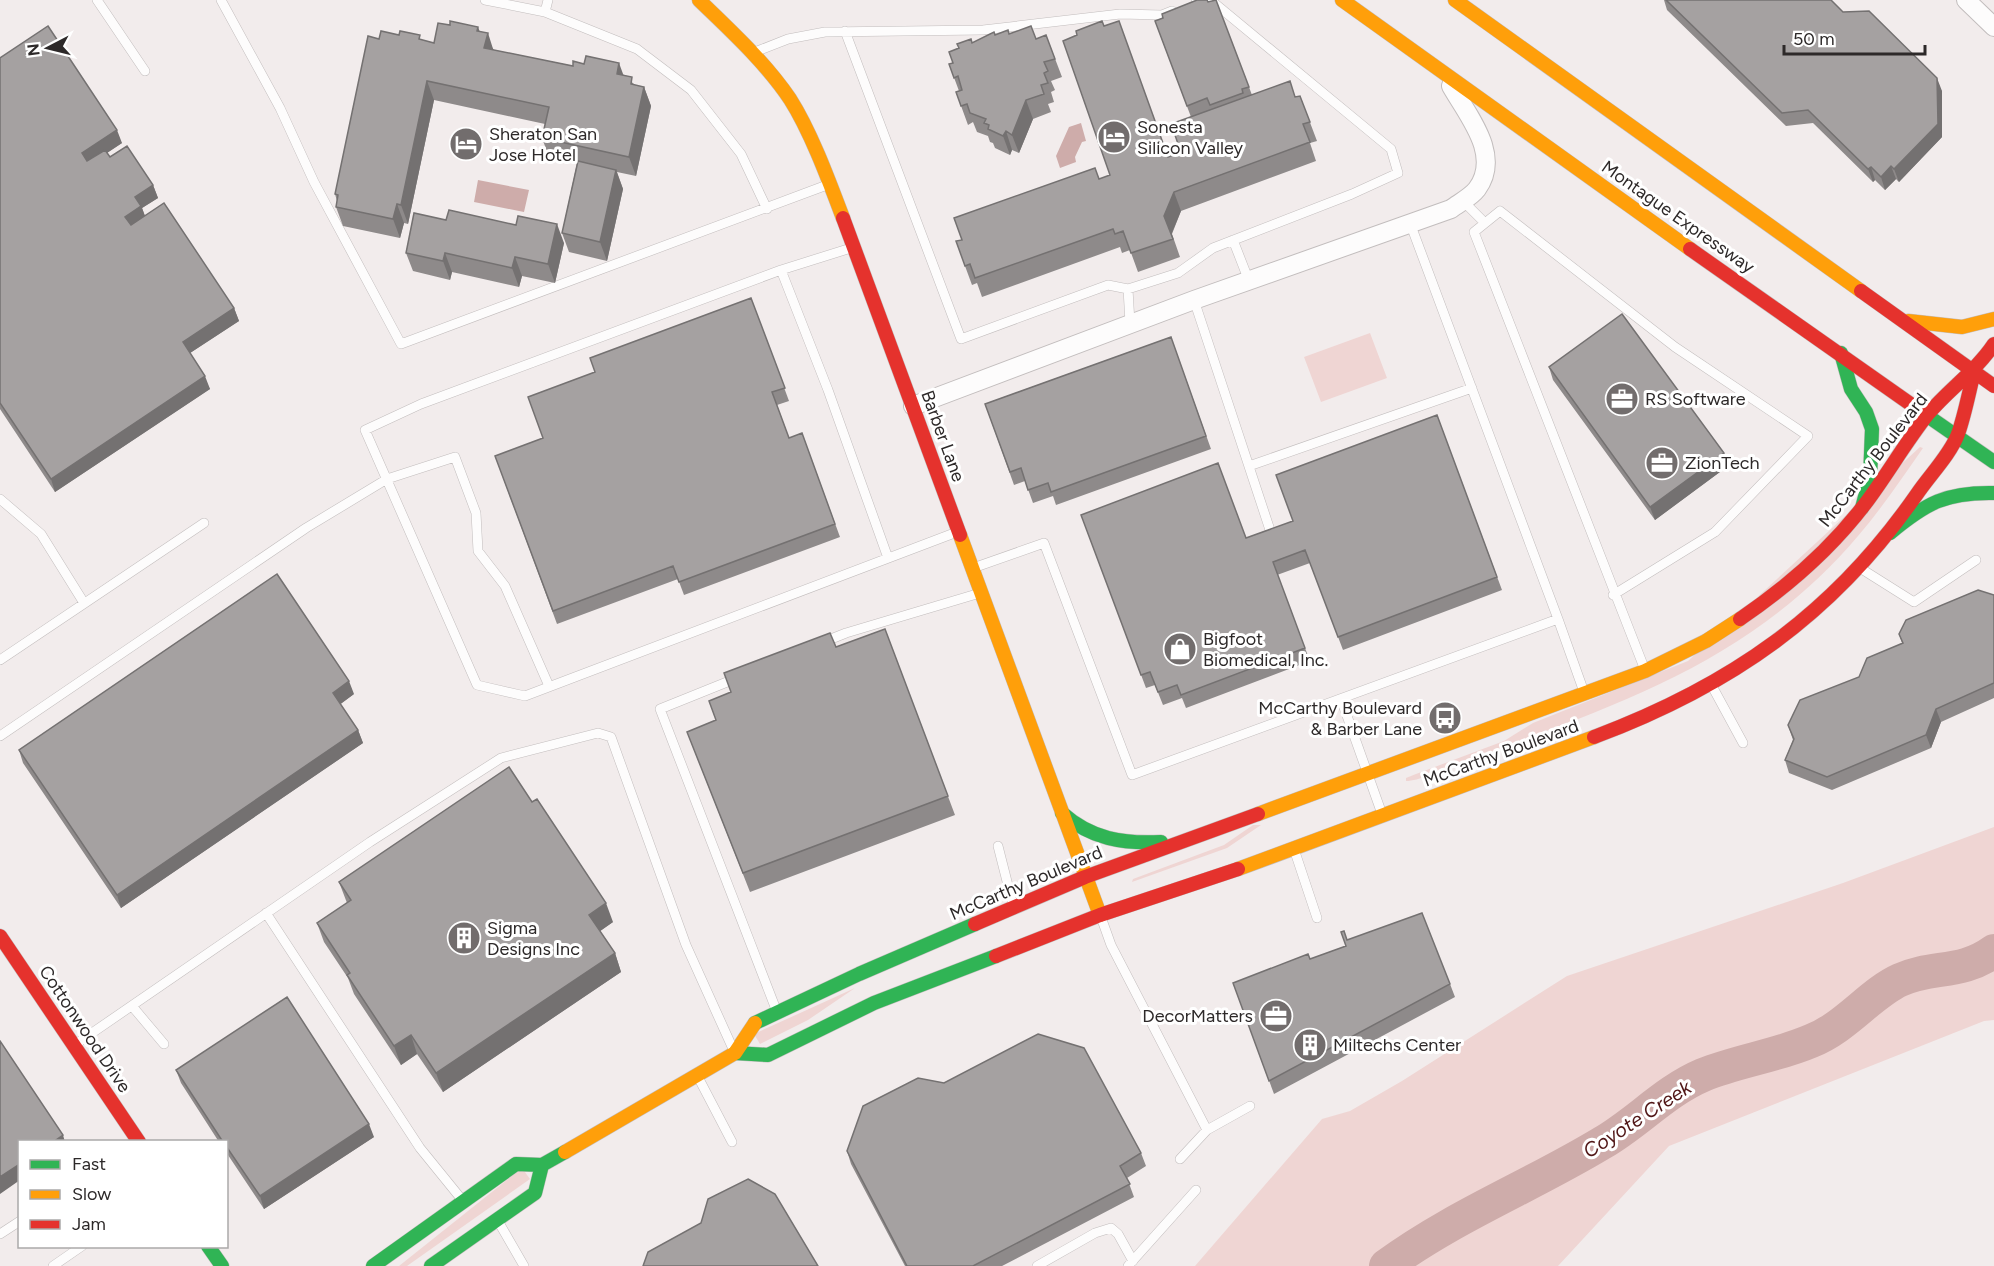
<svg xmlns="http://www.w3.org/2000/svg" width="1994" height="1266" font-family="Figtree,sans-serif">
  <rect width="100%" height="100%" fill="#f2ecec"/>
  <!-- green -->
  <path fill="#efd5d3" d="M1370 333 1387 378 1321 402 1304 357Z
    M1920 447 1923 448C1902 478 1882 508 1858 536 1762 649 1644 696 1508 745 1489 752 1421 782 1406 781V778L1416 774 1504 741 1533 723 1688 661Z
    M1253 825H1261L1227 848 1132 882 1133 879 1224 845Z
    M1994 827V1020L1984 1021 1669 1146 1558 1266H1195L1322 1119 1350 1111 1402 1081 1567 976 1843 883Z
    M855 988 808 1020 760 1044 754 1034Z
    M522 1168 530 1179 407 1266H399Z"/>
  <!-- water -->
  <path fill="#ceacaa" d="M1081 123 1086 141 1082 142 1075 157 1076 162 1060 168 1056 156 1069 127Z
    M478 180 529 190 524 212 474 202Z"/>
  <g fill="none" stroke-linecap="round" stroke-linejoin="round">
    <!-- river -->
    <path stroke="#ceacaa" stroke-width="34" d="M1386 1266C1454 1216 1531 1186 1602 1143 1637 1123 1665 1091 1703 1075 1737 1061 1776 1056 1811 1041 1845 1028 1871 993 1900 980 1933 965 1961 975 1994 951"/>
    <!-- lane casing -->
    <g stroke="#c2bdbd" stroke-width="10">
      <path id="lane" d="M97 0 145 71
        M221 0 280 108 314 182 401 344 827 185
        M485 0 545 12 548 0
        M545 12 637 49 691 90 741 154 767 209
        M845 31 961 339 1108 285 1128 289 1178 273 1213 248 1352 194 1398 173 1391 149 1213 2H1196
        M755 52 788 39 825 32 983 30 1120 14 1162 15 1172 11
        M1462 200 1485 223
        M1233 240 1249 281
        M851 248 781 270 421 404 365 430 477 685 525 696 957 532
        M781 270 828 390 888 558
        M1128 289 1130 323
        M1194 300 1270 530
        M1249 466 1472 388
        M0 499 41 534 84 603
        M973 568 1044 543 1132 775 1558 619 1410 223
        M1860 568 1914 602 1976 560
        M1613 595 1715 532 1808 436 1675 347 1500 211 1474 232 1645 670
        M1558 619 1584 692
        M821 643 846 633 980 593
        M0 660 204 523
        M737 678 660 709 777 1012
        M1712 686 1743 743
        M1341 699 1382 814
        M0 736 306 528 387 479 455 457 476 513 478 551 505 586 549 686
        M998 846 1013 905
        M1295 852 1317 918
        M266 913 420 1148 463 1201
        M1101 917 1111 945 1207 1130
        M132 1006 164 1044
        M76 1044 370 842 501 758 598 733 611 737 686 945 733 1049
        M698 1077 732 1142
        M1180 1159 1207 1130 1250 1106
        M498 1221 524 1266
        M0 1234 20 1221
        M53 1266 82 1246
        M1037 1266 1095 1233 1111 1228 1118 1234 1133 1261
        M1128 1266 1196 1190"/>
    </g>
    <!-- street casing -->
    <g stroke="#c2bdbd" stroke-width="20">
      <path id="street" d="M1966 0 1994 27
        M913 406 1194 300 1451 209C1459 203 1471 197 1477 189 1502 155 1468 116 1451 86"/>
    </g>
    <!-- fast casing -->
    <g stroke="#c2bdbd" stroke-width="15">
      <path id="fast" d="M1841 353 1851 389 1866 412 1872 429 1870 478 1862 508
        M1919 410 1994 462
        M1890 533C1926 503 1946 492 1994 493
        M1062 813C1091 839 1123 844 1161 842
        M755 1023 859 974 975 924
        M735 1053 768 1055 874 1003 996 956
        M208 1246 222 1266
        M373 1266 516 1164 542 1165 565 1152
        M431 1266 535 1193 542 1165"/>
    </g>
    <!-- slow casing -->
    <g stroke="#c2bdbd" stroke-width="15">
      <path id="slow" d="M699 0C731 31 765 62 790 99 811 132 829 181 843 218
        M1342 0 1690 249
        M1455 0 1861 291
        M1908 321 1962 327 1994 319
        M960 535 1100 915
        M1258 814 1645 671 1706 641 1740 619
        M1238 869 1594 737
        M565 1152 735 1053 755 1023"/>
    </g>
    <!-- jam casing -->
    <g stroke="#c2bdbd" stroke-width="15">
      <path id="jam" d="M843 218 960 535
        M1690 249 1919 410
        M1861 291 1994 386
        M1740 619C1787 587 1830 550 1865 504 1887 475 1905 443 1928 414 1949 389 1976 371 1994 344
        M1594 737C1730 686 1833 615 1917 494 1929 476 1950 455 1958 434 1965 414 1969 392 1974 372
        M975 924 1085 877 1258 814
        M0 936 139 1142
        M996 956 1100 915 1238 869"/>
    </g>
    <!-- lane -->
    <use href="#lane" stroke="#fdfcfc" stroke-width="9"/>
    <!-- street -->
    <use href="#street" stroke="#fdfcfc" stroke-width="18"/>
    <!-- fast -->
    <use href="#fast" stroke="#30b455" stroke-width="14"/>
    <!-- slow -->
    <use href="#slow" stroke="#ff9f0a" stroke-width="14"/>
    <!-- jam -->
    <use href="#jam" stroke="#e5322d" stroke-width="14"/>
  </g>
  <!-- wall -->
  <path fill="#8e8a8a" d="M1216 0 1252 95 1296 97 1300 96 1317 141 1310 143 1316 161 1181 211 1172 234 1180 257 1138 272 1130 250 1122 253 1120 247 982 297 977 283 972 285 965 266 962 240 1181 152 1191 117 1155 21Z
    M1664 0H1831L1843 12 1942 91V137L1899 182 1896 179 1885 190 1875 180 1873 182 1813 123 1786 126 1667 10Z
    M480 31 494 50 573 66 624 75 635 85 644 87 651 106 636 176 617 172 623 189 607 261 569 252 562 233 577 163 549 157 542 138 545 124 434 100 408 224 404 223 400 238 343 226 336 207 337 201 335 194 379 39 422 40 434 43Z
    M995 35 1036 39 1046 35 1062 77 1051 81 1055 90 1051 92 1054 102 1048 104 1051 112 1033 119 1019 153 1012 150 1010 155 995 148 993 143 990 142 988 136 977 132 973 122 968 125 956 92 959 91 949 64 953 63 972 43Z
    M0 58 122 143 107 153 110 157 153 185 158 198 142 208 145 216 234 308 239 321 190 353 210 389 55 492 0 409Z
    M446 220 564 243 555 283 522 276 519 287 452 272 450 280 413 271 406 253Z
    M751 298 789 401 777 405 789 438 802 433 840 537 684 595 678 579 557 624 495 456 543 438 595 372Z
    M1171 337 1211 449 1056 505 1053 496 1033 503 1025 481 1014 485 985 404Z
    M1549 367 1728 466 1655 520 1553 380Z
    M1437 415 1502 590 1343 650 1310 563 1277 575 1310 661 1186 708 1182 698 1163 705 1155 685 1146 688 1081 515 1246 538 1293 521Z
    M1994 595V698L1941 722 1931 748 1832 790 1789 773 1785 760 1793 740 1788 725 1859 677 1902 643 1899 634Z
    M885 629 955 815 750 892 687 732 716 721 731 692 836 647Z
    M354 694 340 704 358 730 363 743 121 908 23 763 19 750Z
    M339 882 613 922 600 931 615 953 621 972 443 1092 417 1054 401 1065 354 994 348 978 324 942 317 923 347 903Z
    M1346 946 1450 984 1455 997 1274 1094 1233 983 1310 959Z
    M176 1070 374 1137 264 1209 226 1152V1142H219L181 1083Z
    M847 1151 1141 1153 1146 1166 1127 1178 1134 1197 1002 1266H905L851 1164Z"/>
  <!-- shaded-wall -->
  <path fill="#747171" d="M478 27 485 45 488 33 494 52 491 67 477 31Z
    M619 63 626 82 617 74Z
    M1937 78 1942 91V137L1899 182 1894 169Z
    M427 81 434 100 408 224 401 205Z
    M644 87 651 106 636 176 629 157Z
    M1026 100 1033 119 1019 153 1012 135Z
    M117 130 122 143 87 166 82 153Z
    M1006 131 1012 150 1010 155 1003 136Z
    M1891 166 1896 179 1885 190 1881 177Z
    M1871 167 1875 180 1873 182 1868 169Z
    M616 170 623 189 607 261 600 242Z
    M153 185 158 198 142 208 146 219 130 230 125 217 135 197Z
    M1174 192 1181 211 1171 235 1164 216Z
    M397 204 404 223 400 238 393 219Z
    M557 224 564 243 555 283 548 264Z
    M445 253 452 272 450 280 443 261Z
    M515 257 522 276 519 287 512 268Z
    M234 308 239 321 187 355 183 342Z
    M205 376 210 389 55 492 51 479Z
    M1724 453 1728 466 1655 520 1650 507Z
    M349 681 354 694 338 706 333 693Z
    M1936 709 1941 722 1931 748 1926 735Z
    M358 730 363 743 121 908 117 895Z
    M606 903 613 922 596 934 589 915Z
    M615 953 621 972 443 1092 436 1073Z
    M411 1035 417 1054 401 1065 394 1046Z
    M369 1124 374 1137 264 1209 260 1196Z
    M63 1135 65 1142H53Z
    M20 1164V1180L0 1194V1177Z"/>
  <!-- building -->
  <path fill="#a5a1a1" stroke="#747171" stroke-width="1.5" d="M1197 0H1207L1208 2 1216 0 1249 87 1242 89 1243 93 1210 105 1207 98 1187 106 1155 21 1163 18 1162 14Z
    M1666 0H1831L1843 12 1869 11 1937 78 1938 124 1894 169 1891 166 1881 177 1871 167 1868 169 1808 110 1782 113Z
    M450 21 478 27 477 31 488 33 484 48 573 66V61L584 64 586 56 619 63 617 74 632 77 631 84 644 87 629 157 542 138 549 107 427 81 401 205 397 204 393 219 336 207 338 195 335 194 368 36 379 39 381 31 399 35 400 31 420 35 419 39 434 43 438 23 450 25Z
    M1102 21 1104 26 1119 21 1168 157 1181 152 1171 124 1290 81 1295 97 1300 96 1310 122 1303 124 1310 142 1174 192 1164 216 1173 239 1131 253 1123 231 1115 234 1113 229 975 278 970 264 965 266 956 241 962 240 954 218 1095 168 1099 179 1110 175 1063 41 1077 35 1076 31Z
    M48 26 117 130 82 153 87 161 105 150 110 157 127 146 153 185 135 197 141 206 125 217 131 225 164 203 234 308 183 342 205 376 51 479 0 403V58Z
    M1031 26 1036 39 1046 35 1055 59 1044 62 1048 71 1044 73 1048 83 1041 85 1044 94 1026 100 1012 135 1006 131 1003 136 988 129 989 125 984 123 986 119 970 113 967 104 961 106 956 92 962 90 958 76 954 78 949 64 953 63 949 52 959 48 957 44 971 39 972 43 994 32 995 35 1008 30 1009 34Z
    M578 161 616 170 600 242 562 233Z
    M449 210 516 225 518 216 557 224 548 264 515 257 512 268 445 253 443 261 406 253 414 213 446 220Z
    M751 298 785 388 772 392 789 438 802 433 835 524 679 582 673 566 553 611 495 456 543 438 528 397 595 372 590 358Z
    M1622 314 1724 453 1650 507 1549 367Z
    M1171 337 1206 436 1051 492 1048 483 1028 490 1021 468 1010 472 985 404Z
    M1437 415 1497 577 1338 637 1305 550 1273 562 1305 648 1181 695 1177 685 1158 692 1150 672 1141 675 1081 515 1218 463 1246 538 1293 521 1276 475Z
    M277 574 349 681 333 693 358 730 117 895 19 750Z
    M1978 590 1994 595V683L1936 709 1926 735 1827 777 1785 760 1794 739 1788 725 1800 700 1859 677 1867 658 1903 643 1899 634 1906 620Z
    M885 629 948 796 743 873 687 732 716 720 709 701 731 692 724 673 830 633 836 647Z
    M509 767 532 802 537 799 606 903 589 915 615 953 436 1073 411 1035 394 1046 347 975 350 973 317 923 351 900 339 882Z
    M1422 913 1450 984 1269 1081 1233 983 1308 954 1310 959 1346 946 1341 932 1344 931 1347 940Z
    M287 997 369 1124 260 1196 226 1146V1142H223L176 1070Z
    M1038 1034 1084 1048 1141 1153 1120 1166 1130 1184 973 1266H907L847 1151 863 1106 918 1078 944 1083Z
    M0 1041 63 1135 53 1142H20V1164L0 1177Z
    M748 1179 775 1194 818 1266H643L648 1252 701 1223 708 1199Z"/>
  <!-- icons -->
  <defs>
    <g id="hotel-disc" transform="scale(1.725)"><circle r="9.5" fill="#726d6d" stroke="#fff"/><path d="M-6-4.5h1.5V1H6V5H4.5V3h-9V5H-6ZM-4 0a1.8 1.8 0 1 1 3.6 0ZM.5 0V-2.5h3Q6-2.5 6 0Z" fill="#fff"/></g>
    <g id="office-disc" transform="scale(1.725)"><circle r="9.5" fill="#726d6d" stroke="#fff"/><path d="M-6-3h4V-5.5h4V-3h4V5H-6ZM-1-4.5V-3h2v-1.5ZM-6 0V1H6V0Z" fill="#fff"/></g>
    <g id="shop-disc" transform="scale(1.725)"><circle r="9.5" fill="#726d6d" stroke="#fff"/><path d="M-5-2.5h2.3a2.7 3.5 0 0 1 5.4 0H5L5.5 6h-11ZM-1.5-2.5h3a1.5 2.3 0 0 0-3 0Z" fill="#fff"/></g>
    <g id="bus-disc" transform="scale(1.725)"><circle r="9.5" fill="#726d6d" stroke="#fff"/><path d="M-5-6H5V4H4V6H2V4H-2V6H-4V4H-5ZM-3.5-4V0h7V-4ZM-3.5 1.2v1.5H-2V1.2ZM2 1.2v1.5H3.5V1.2Z" fill="#fff"/></g>
    <g id="building-disc" transform="scale(1.725)"><circle r="9.5" fill="#726d6d" stroke="#fff"/><path d="M-4-6H4V6H1V3H-1V6H-4ZM-2.5-4.3h1.7v1.8h-1.7ZM.8-4.3h1.7v1.8H.8ZM-2.5-1h1.7V.8h-1.7ZM.8-1h1.7V.8H.8Z" fill="#fff"/></g>
  </defs>
  <g fill-rule="evenodd">
    <use href="#hotel-disc" x="1114" y="137"/>
    <use href="#hotel-disc" x="466" y="144"/>
    <use href="#office-disc" x="1622" y="399"/>
    <use href="#office-disc" x="1662" y="463"/>
    <use href="#shop-disc" x="1180" y="649"/>
    <use href="#bus-disc" x="1445" y="718"/>
    <use href="#building-disc" x="464" y="938"/>
    <use href="#office-disc" x="1276" y="1016"/>
    <use href="#building-disc" x="1310" y="1045"/>
  </g>
  <g text-anchor="middle" dominant-baseline="central" stroke-width="6" stroke-linejoin="round" paint-order="stroke">
    <!-- poi labels -->
    <g font-size="18" fill="#2d2929" stroke="#fff" text-anchor="start">
      <text x="1137" y="127">Sonesta<tspan x="1137" dy="21">Silicon Valley</tspan></text>
      <text x="489" y="134">Sheraton San<tspan x="489" dy="21">Jose Hotel</tspan></text>
      <text x="1645" y="399">RS Software</text>
      <text x="1685" y="463">ZionTech</text>
      <text x="1203" y="639">Bigfoot<tspan x="1203" dy="21">Biomedical, Inc.</tspan></text>
      <text x="1422" y="708" text-anchor="end">McCarthy Boulevard<tspan x="1422" dy="21">&amp; Barber Lane</tspan></text>
      <text x="487" y="928">Sigma<tspan x="487" dy="21">Designs Inc</tspan></text>
      <text x="1253" y="1016" text-anchor="end">DecorMatters</text>
      <text x="1333" y="1045">Miltechs Center</text>
    </g>
    <!-- street labels -->
    <g font-size="18" fill="#2d2929" stroke="#fff">
      <text transform="translate(1678 217) rotate(35)">Montague Expressway</text>
      <text transform="translate(943 436) rotate(70)">Barber Lane</text>
      <text transform="translate(1873 460) rotate(-52)">McCarthy Boulevard</text>
      <text transform="translate(1501 753) rotate(-20)">McCarthy Boulevard</text>
      <text transform="translate(1026 883) rotate(-23)">McCarthy Boulevard</text>
      <text transform="translate(85 1029) rotate(56)">Cottonwood Drive</text>
    </g>
    <!-- water labels -->
    <g font-size="20" font-style="italic" fill="#511717" stroke="#fff">
      <text transform="translate(1637 1119) rotate(-33)">Coyote Creek</text>
    </g>
  </g>
  <!-- legend -->
  <rect x="18" y="1140" width="210" height="108" fill="#ffffff" stroke="#aba9a9" stroke-width="1.5"/>
  <rect x="30" y="1160" width="30" height="9" fill="#30b455" stroke="#aba9a9" stroke-width="1.5"/>
  <text x="72" y="1170" font-size="18" fill="#2d2929">Fast</text>
  <rect x="30" y="1190" width="30" height="9" fill="#ff9f0a" stroke="#aba9a9" stroke-width="1.5"/>
  <text x="72" y="1200" font-size="18" fill="#2d2929">Slow</text>
  <rect x="30" y="1220" width="30" height="9" fill="#e5322d" stroke="#aba9a9" stroke-width="1.5"/>
  <text x="72" y="1230" font-size="18" fill="#2d2929">Jam</text>
  <!-- north arrow -->
  <g transform="translate(48 48) rotate(263)" stroke="#ffffff" stroke-width="4.5" paint-order="stroke">
  <path d="M0-4.5L10 22L0 15L-10 22Z" fill="#2d2929"/>
  <text y="-9" font-size="16" font-weight="bold" text-anchor="middle" fill="#2d2929">N</text>
  </g>
  <!-- scale -->
  <path d="M1784 45v9h141v-9" fill="none" stroke="#2d2929" stroke-width="3"/>
  <text x="1793" y="45" font-size="18" fill="#2d2929" stroke="#ffffff" stroke-width="4.5" paint-order="stroke">50 m</text>
</svg>
